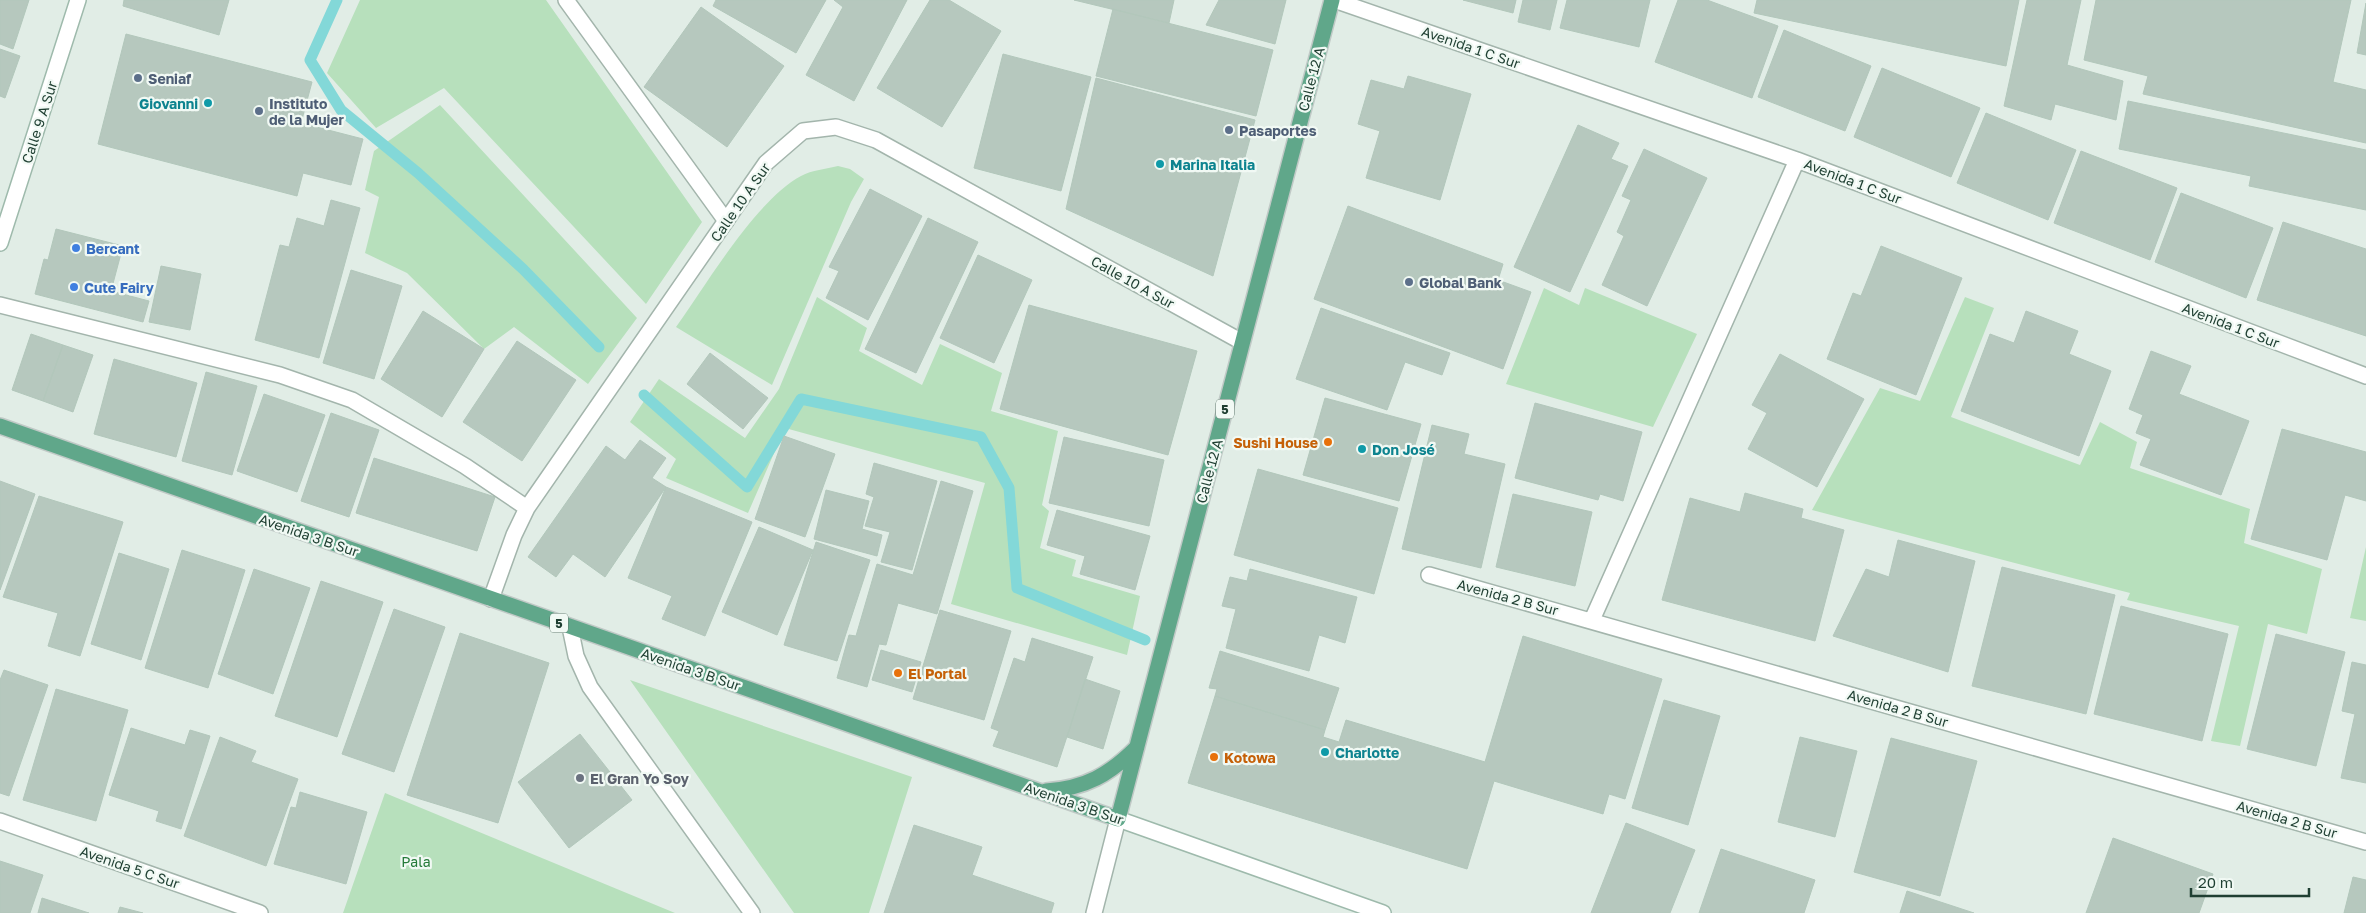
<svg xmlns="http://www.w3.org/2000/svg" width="2366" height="913" font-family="'Golos Text',sans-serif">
  <rect width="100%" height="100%" fill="#e1ede6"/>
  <!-- green -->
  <path fill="#b7e0bc" d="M360 0H546L702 222 646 304 444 88 376 128 327 73Z
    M440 105 637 318 588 384 514 327 484 349 407 273 365 253 379 197 365 190 374 151Z
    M838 166 850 169 864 179 851 202 772 385 676 327C707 284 755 201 801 176 812 170 826 169 838 166Z
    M1544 288 1579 305 1585 288 1697 334 1653 427 1506 384Z
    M817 297 867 328 859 351 922 385 940 344 1002 373 991 411 1058 431 1042 505 1049 511 1040 548 1076 560 1072 576 1140 596 1127 655 951 604 985 483 785 428 748 513 666 478 676 459 630 422 659 379 745 438 779 389Z
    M1965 297 1994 308 1951 417 2080 465 2100 422 2137 442 2130 468 2250 509 2244 543 2322 569 2307 634 2268 624 2240 746 2211 741 2239 626 2127 600 2130 593 1812 510 1880 388 1920 401Z
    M2366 547V621L2350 618Z
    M630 680 912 777 869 913H794Z
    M385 793 675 913H343Z"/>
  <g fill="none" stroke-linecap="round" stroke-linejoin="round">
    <!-- stream -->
    <path stroke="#83d8d8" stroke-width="11" d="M337 0 310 60 341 110 418 173 523 269 599 347
      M644 395 747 487 801 399 981 437 1009 488 1017 588 1145 640"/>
  </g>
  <!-- building -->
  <path fill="#b6c8be" stroke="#b2c7bb" d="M0 0H29L13 49 0 44Z
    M124 0H229L219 35 123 6Z
    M716 0H826L796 53 713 6Z
    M834 0H907L854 101 806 75 843 7Z
    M930 0H949L1001 31 942 127 877 88Z
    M1074 0H1174L1169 23Z
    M1219 0H1286L1275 44 1206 25Z
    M1463 0H1516L1513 13Z
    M1523 0H1557L1550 30 1518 22Z
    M1567 0H1650L1639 47 1560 28Z
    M1678 0H1707L1778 26 1752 98 1655 62Z
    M1757 0H2019L2006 66 1754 13Z
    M2027 0H2081L2067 65 2123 81 2116 120 2055 104 2051 120 2004 106Z
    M2096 0H2351L2333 82 2366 90V143L2143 94 2148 76 2084 60Z
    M2366 3V55L2357 53Z
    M701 7 784 66 727 147 644 87Z
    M1113 9 1273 50 1256 116 1096 76Z
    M1784 30 1871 66 1845 131 1758 97Z
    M126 34 312 82 301 123 363 139 351 185 303 173 297 196 98 144Z
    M0 49 20 56 5 98 0 96Z
    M1003 54 1091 77 1061 191 974 168Z
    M1882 68 1980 108 1951 177 1854 137Z
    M1408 76 1471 94 1440 200 1366 178 1380 131 1358 124 1371 80 1404 89Z
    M1096 78 1255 120 1213 276 1066 209Z
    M2128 101 2366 150V210L2249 186 2251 176 2119 149Z
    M1986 113 2076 150 2048 220 1957 183Z
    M1578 125 1619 143 1611 159 1628 166 1570 292 1514 267Z
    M1644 149 1707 178 1647 306 1602 285 1624 236 1617 232 1631 200 1622 196Z
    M2081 151 2177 188 2150 260 2054 223Z
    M870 189 922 216 868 320 826 298 839 271 829 267Z
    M2181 193 2273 228 2246 298 2155 262Z
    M331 200 360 208 319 358 255 340 280 245 289 247 297 218 324 226Z
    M1348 206 1503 264 1498 280 1531 292 1503 369 1314 299Z
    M928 218 978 242 916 373 865 349Z
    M2283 222 2366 249V336L2257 300Z
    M56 229 123 246 111 291 149 301 143 322 35 294 44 259 48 260Z
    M1881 246 1962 278 1916 395 1827 359 1853 293 1861 296Z
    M978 255 1032 280 994 363 940 338Z
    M161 266 201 274 190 330 149 322Z
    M351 270 402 286 374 379 323 363Z
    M1029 305 1197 351 1168 455 1000 409Z
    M1321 308 1450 353 1442 375 1405 362 1387 410 1296 379Z
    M423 311 484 349 442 417 381 379Z
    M2026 311 2078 331 2069 354 2111 371 2079 456 1961 411 1990 334 2014 343Z
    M31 334 63 345 43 401 12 390Z
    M517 341 576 380 522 461 463 422Z
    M63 345 93 355 73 412 43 401Z
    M2151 351 2191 366 2179 394 2249 421 2221 495 2140 465 2151 439 2136 433 2143 415 2129 409Z
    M710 353 768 398 743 429 687 384Z
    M1780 354 1864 399 1817 487 1748 449 1767 413 1752 405Z
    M114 359 197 383 176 457 94 434Z
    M206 372 257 386 232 475 182 461Z
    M264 394 325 415 297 492 237 471Z
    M1325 398 1421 424 1399 501 1303 475Z
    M1535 403 1642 432 1623 501 1600 494 1598 500 1515 478Z
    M331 413 379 430 349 517 301 501Z
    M1432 425 1469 434 1464 454 1505 464 1481 568 1402 549Z
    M2282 429 2366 452V501L2345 495 2327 560 2251 539Z
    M784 436 835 454 805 537 755 519Z
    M1064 437 1164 460 1149 526 1049 503Z
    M640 440 666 458 652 478 666 487 605 577 573 554 556 577 528 557 606 446 625 460Z
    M374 458 495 497 477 551 356 513Z
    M874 463 937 481 912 570 881 562 890 532 865 526 874 497 866 494Z
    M1258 469 1398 508 1374 594 1234 555Z
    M0 481 35 494 0 590Z
    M941 481 973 491 937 614 898 603 886 645 879 644 867 687 837 678 849 635 856 636 877 564 913 575Z
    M666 487 752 522 705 636 662 619 672 596 628 578Z
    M826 490 869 501 862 529 882 535 877 556 814 539Z
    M1745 493 1803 509 1801 518 1844 530 1815 641 1662 600 1690 498 1740 512Z
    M1513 494 1592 512 1575 586 1496 567Z
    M39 496 123 522 80 656 48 646 58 613 3 597Z
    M1057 510 1150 536 1135 590 1080 574 1085 556 1047 545Z
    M759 527 813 550 777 635 722 612Z
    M1898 540 1975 561 1948 672 1833 636 1866 569 1889 577Z
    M816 542 870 560 837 661 784 645Z
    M182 550 245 570 208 688 145 668Z
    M119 553 169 569 141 660 91 644Z
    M2002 567 2115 595 2086 714 1972 686Z
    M254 569 310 588 273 694 218 674Z
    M1250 569 1357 597 1345 643 1319 635 1309 671 1226 648 1236 609 1222 606 1230 577 1247 581Z
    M321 581 383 602 337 737 275 716Z
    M2121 606 2228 634 2202 741 2094 714Z
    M394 609 445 627 394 772 342 754Z
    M940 610 1011 631 984 720 913 699Z
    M460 633 549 663 498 823 407 795Z
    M2276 634 2345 652 2316 766 2247 749Z
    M1523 636 1662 679 1625 799 1609 794 1603 814 1494 781 1467 869 1188 783 1215 696 1325 730 1323 737 1339 742 1346 720 1485 762Z
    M1032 638 1093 657 1057 767 993 746 999 731 991 728 1014 658 1025 662Z
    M881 650 921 662 912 692 872 680Z
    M1220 651 1339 688 1325 730 1215 696 1217 689 1209 688Z
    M2352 662 2366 665V783L2341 778 2355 714 2342 711Z
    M4 670 48 685 9 796 0 793V680Z
    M1085 679 1120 691 1103 749 1067 737Z
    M56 689 128 710 96 821 23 800Z
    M1664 700 1720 716 1688 825 1632 808Z
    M131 728 185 745 190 730 210 736 181 829 156 821 159 811 109 795Z
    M580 734 632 800 569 848 518 782Z
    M220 737 256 751 251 762 298 779 266 866 184 836Z
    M1800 737 1857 751 1835 837 1778 822Z
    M1891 738 1977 761 1940 896 1854 872Z
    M300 792 367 812 346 884 274 864 291 807 296 808Z
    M1626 823 1695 850 1670 913H1591Z
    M914 825 982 847 972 875 1054 903 1051 913H884Z
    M2113 838 2213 874 2199 913H2086Z
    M1721 849 1815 880 1804 913H1699Z
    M0 861 43 875 30 913H0Z
    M2353 877 2366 880V913H2344Z
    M1907 891 1974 913H1900Z
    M42 898 89 913H38Z
    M120 907 143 913H118Z"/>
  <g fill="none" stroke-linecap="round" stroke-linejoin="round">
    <!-- lane casing -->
    <g stroke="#a3b5ac" stroke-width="18">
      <path id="lane" d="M566 0 726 221"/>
    </g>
    <!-- street casing -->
    <g stroke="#a3b5ac" stroke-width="18">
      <path id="street" d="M1334 0 1797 160 2366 376
        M0 305 280 375 352 400 465 466 527 508
        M1429 575 2366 842
        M491 599 514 535 527 508 766 163 803 131 836 127 876 140 1242 342
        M1592 620 1797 160
        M570 627 576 656 590 687 752 913
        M0 821 260 913
        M1094 913 1118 819"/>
    </g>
    <!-- secondary casing -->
    <g stroke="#9ebaac" stroke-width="18">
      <path id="secondary" d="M0 243 78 0
        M1118 819 1383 913"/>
    </g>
    <!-- primary casing -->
    <g stroke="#c0c9c6" stroke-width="18">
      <path id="primary" d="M0 426 1118 819 1332 0
        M1046 791C1086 788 1109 775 1137 747"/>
    </g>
    <!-- lane -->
    <use href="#lane" stroke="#fff" stroke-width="15"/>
    <!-- street -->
    <use href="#street" stroke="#fff" stroke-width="15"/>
    <!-- secondary -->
    <use href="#secondary" stroke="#fff" stroke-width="15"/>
    <!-- primary -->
    <use href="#primary" stroke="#60a78a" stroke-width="15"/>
  </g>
  <!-- markers -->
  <g fill="#5c6f8a" stroke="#f1f9f4" stroke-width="2">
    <circle cx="138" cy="78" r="5"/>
    <circle cx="259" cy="111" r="5"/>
    <circle cx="1229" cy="130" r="5"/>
    <circle cx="1409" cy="282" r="5"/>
  </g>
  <g fill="#0f9aa8" stroke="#f1f9f4" stroke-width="2">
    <circle cx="208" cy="103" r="5"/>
    <circle cx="1160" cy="164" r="5"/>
    <circle cx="1362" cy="449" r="5"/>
    <circle cx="1325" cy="752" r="5"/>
  </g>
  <g fill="#3f7fe0" stroke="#f1f9f4" stroke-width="2">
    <circle cx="76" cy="248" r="5"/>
    <circle cx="74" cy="287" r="5"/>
  </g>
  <g fill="#e8710a" stroke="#f1f9f4" stroke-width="2">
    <circle cx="1328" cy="442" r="5"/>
    <circle cx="898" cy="673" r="5"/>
    <circle cx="1214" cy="757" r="5"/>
  </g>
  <circle fill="#6b7280" stroke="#f1f9f4" stroke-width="2" cx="580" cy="778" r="5"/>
  <g text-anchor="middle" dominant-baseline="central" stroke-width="4.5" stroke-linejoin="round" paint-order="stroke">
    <!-- shield labels -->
    <g fill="#f1f9f4" stroke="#5e776c" stroke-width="1">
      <rect x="1216" y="399.5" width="18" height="19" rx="4"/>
      <rect x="550" y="613.5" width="18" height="19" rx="4"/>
    </g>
    <g font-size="12" font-weight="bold" fill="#1f3f32">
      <text x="1225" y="409">5</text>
      <text x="559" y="623">5</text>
    </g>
    <!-- street labels -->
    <g font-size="14" fill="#1f3f32" stroke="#f1f9f4">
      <text transform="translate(1471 47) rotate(19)">Avenida 1 C Sur</text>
      <text transform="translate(1311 79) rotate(-75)">Calle 12 A</text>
      <text transform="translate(39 122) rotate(-72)">Calle 9 A Sur</text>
      <text transform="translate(1853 181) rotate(21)">Avenida 1 C Sur</text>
      <text transform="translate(740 202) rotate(-55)">Calle 10 A Sur</text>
      <text transform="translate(1133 282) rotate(29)">Calle 10 A Sur</text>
      <text transform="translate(2231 325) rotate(21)">Avenida 1 C Sur</text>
      <text transform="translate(1209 471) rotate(-75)">Calle 12 A</text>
      <text transform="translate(309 535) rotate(19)">Avenida 3 B Sur</text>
      <text transform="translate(1508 597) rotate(15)">Avenida 2 B Sur</text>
      <text transform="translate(691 669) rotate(19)">Avenida 3 B Sur</text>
      <text transform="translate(1898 708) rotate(16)">Avenida 2 B Sur</text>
      <text transform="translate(1074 803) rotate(19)">Avenida 3 B Sur</text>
      <text transform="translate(2287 819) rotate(16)">Avenida 2 B Sur</text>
      <text transform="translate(130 867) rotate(19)">Avenida 5 C Sur</text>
    </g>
    <!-- service labels -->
    <g font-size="14" font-weight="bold" fill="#4e5e75" stroke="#f1f9f4" text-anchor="start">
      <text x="148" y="78">Seniaf</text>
      <text x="269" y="103">Instituto<tspan x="269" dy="16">de la Mujer</tspan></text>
      <text x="1239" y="130">Pasaportes</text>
      <text x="1419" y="282">Global Bank</text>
    </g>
    <!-- culture labels -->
    <g font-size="14" font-weight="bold" fill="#0d838f" stroke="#f1f9f4" text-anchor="start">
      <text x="198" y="103" text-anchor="end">Giovanni</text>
      <text x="1170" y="164">Marina Italia</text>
      <text x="1372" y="449">Don José</text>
      <text x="1335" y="752">Charlotte</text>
    </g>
    <!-- shop labels -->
    <g font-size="14" font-weight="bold" fill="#366cbe" stroke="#f1f9f4" text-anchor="start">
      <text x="86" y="248">Bercant</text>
      <text x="84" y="287">Cute Fairy</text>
    </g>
    <!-- food labels -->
    <g font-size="14" font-weight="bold" fill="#c56008" stroke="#f1f9f4" text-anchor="start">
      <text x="1318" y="442" text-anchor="end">Sushi House</text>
      <text x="908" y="673">El Portal</text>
      <text x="1224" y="757">Kotowa</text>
    </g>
    <!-- worship labels -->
    <g font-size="14" font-weight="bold" fill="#5b616d" stroke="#f1f9f4" text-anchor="start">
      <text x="590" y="778">El Gran Yo Soy</text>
    </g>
    <!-- park labels -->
    <g font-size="14" fill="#257a39" stroke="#f1f9f4">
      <text x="416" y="861">Pala</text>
    </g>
  </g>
  <!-- scale -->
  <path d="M2191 888v8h118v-8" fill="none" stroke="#1f3f32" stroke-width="2.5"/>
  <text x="2198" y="888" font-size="15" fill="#1f3f32" stroke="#f1f9f4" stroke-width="4" paint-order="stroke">20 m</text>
</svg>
